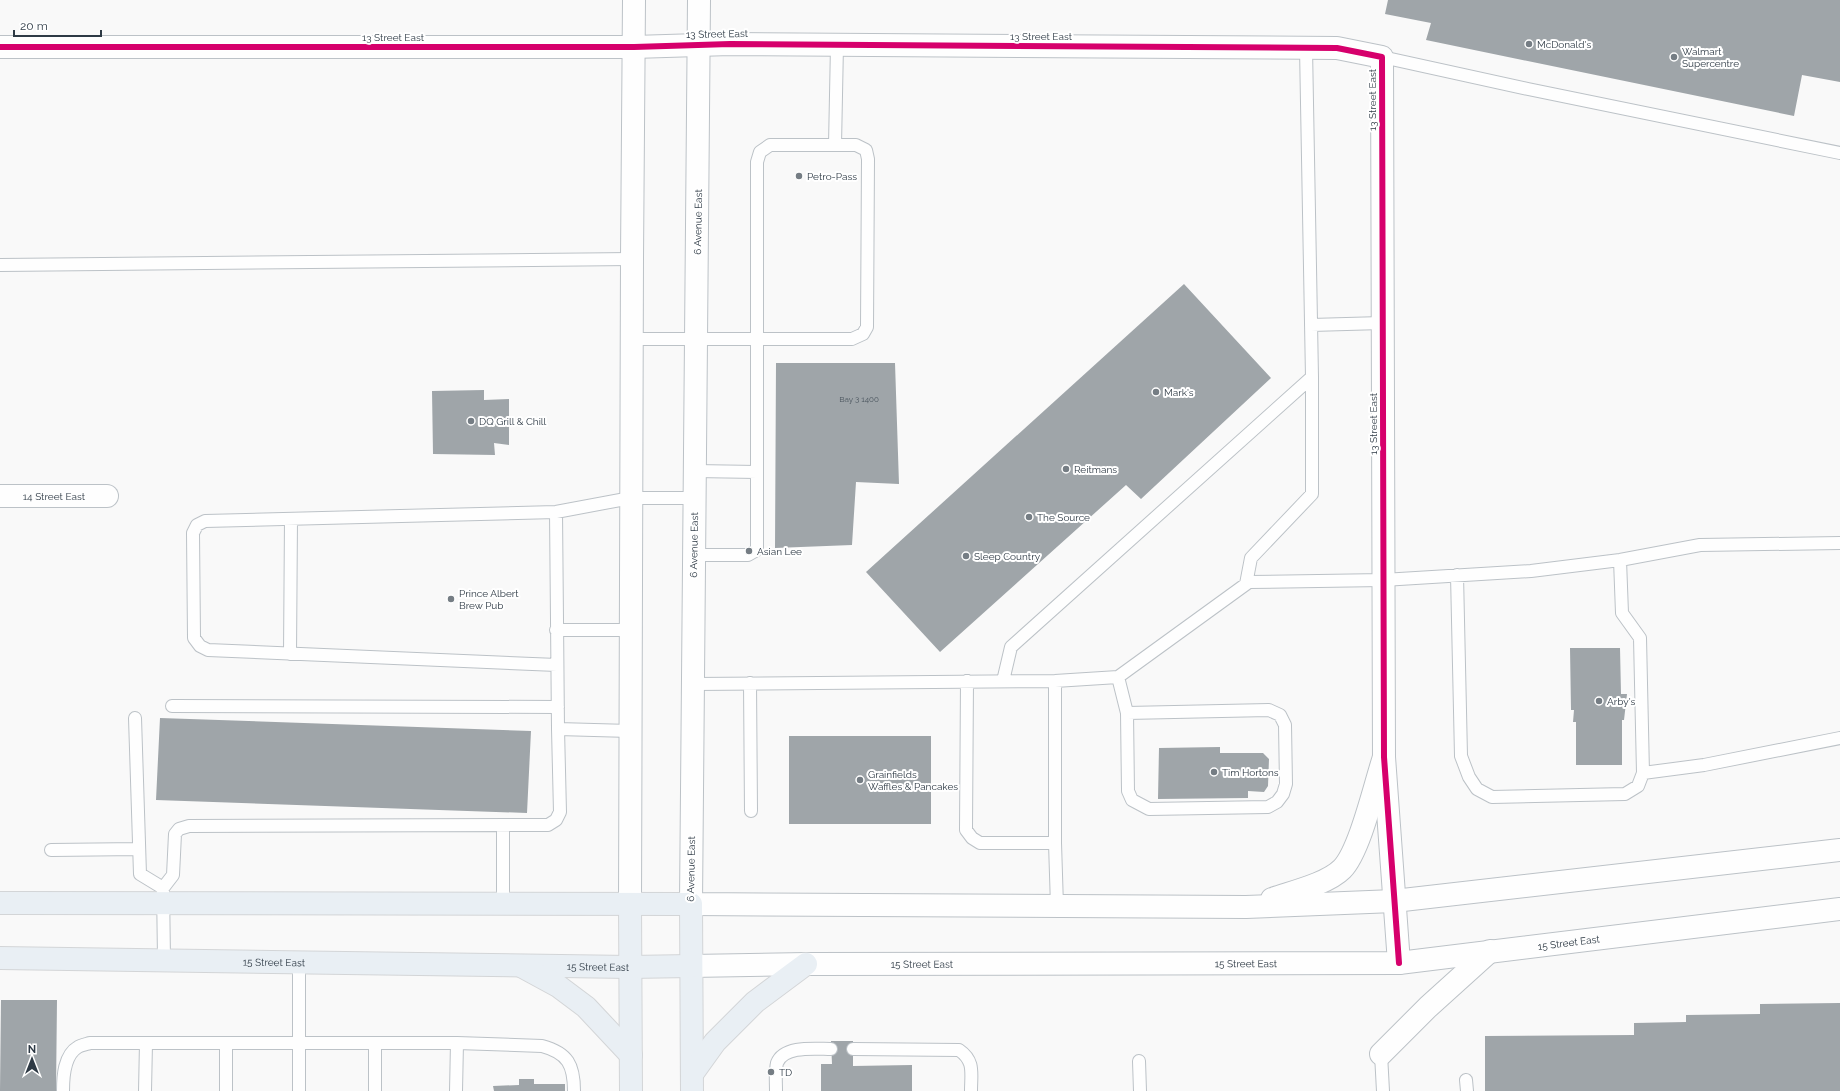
<svg xmlns="http://www.w3.org/2000/svg" width="1840" height="1091" font-family="Raleway,sans-serif">
  <rect width="100%" height="100%" fill="#f9f9f9"/>
  <!-- building -->
  <path fill="#9fa5a9" d="M1388 0H1840V82L1802 75 1794 116 1426 40 1431 23 1385 14Z
    M1184 284 1271 378 1141 499 1126 485 940 652 866 572Z
    M776 363H895L899 484 856 482 852 545 775 548Z
    M484 390V400L509 399V445L494 443 495 455 433 454 432 391Z
    M1570 648H1620L1621 694H1627L1624 720H1622V765H1576V722H1573L1574 710H1571Z
    M160 718 531 731 527 813 156 800Z
    M789 736H931V824H789Z
    M1220 747V753H1263L1269 759 1268 786 1264 792 1248 791V798L1158 799 1159 748Z
    M1 1000H57L56 1091H0Z
    M1840 1003V1091H1485V1036L1634 1035V1023L1686 1022V1015L1760 1014V1004Z
    M831 1041H853V1066L912 1065V1091H821V1064H832Z
    M519 1079H534V1084H565V1091H494L493 1086 519 1085Z"/>
  <g fill="none" stroke-linecap="round" stroke-linejoin="round">
    <!-- lane casing -->
    <g stroke="#bcc2c7" stroke-width="14">
      <path id="lane" d="M1306 48 1312 377
        M1382 57 1528 89 1840 153
        M0 265 632 259
        M1311 325 1382 323
        M631 339H852L863 334 867 327 868 159 866 150 856 145H835L837 45
        M695 471 757 472
        M556 512 558 729
        M694 555H748L755 551 757 548V162L760 152 770 145H835
        M1457 575 1461 756 1469 777 1477 789 1492 797 1625 794 1638 786 1643 773 1640 638 1622 613 1620 560
        M556 630H631
        M290 654 291 519
        M557 665 208 650 200 646 194 638 193 533 197 525 205 521 556 512 631 498H695
        M1118 677 1127 713 1128 791 1132 800 1149 809 1268 807 1277 802 1283 794 1286 784 1285 725 1280 715 1269 710 1127 713
        M967 681 966 830 972 838 980 843H1055V681
        M1003 681 1011 647 1312 377V494L1251 558 1246 584
        M750 683 751 811
        M693 684 1055 681 1118 677 1249 582 1383 580 1531 571 1620 560 1700 545 1840 543
        M172 706 558 707
        M135 718 140 874 163 888 164 959
        M1643 773 1704 765 1840 738
        M1055 843 1057 906
        M51 850 139 849
        M163 888 173 875 175 834 179 829 189 826 548 825 556 820 560 812 558 729 630 731
        M503 904V825
        M457 1043 542 1046C568 1053 574 1065 574 1091
        M375 1044V1091
        M853 1049 959 1050C975 1061 971 1073 971 1091
        M1381 1054 1383 1091
        M1139 1061 1140 1091
        M1466 1080 1467 1091
        M63 1091C63 1077 64 1055 78 1047 81 1045 87 1044 90 1043H457L456 1091
        M145 1091 146 1043
        M226 1091V1044
        M299 1091V963
        M776 1091C776 1082 775 1072 777 1063 784 1045 816 1049 831 1049"/>
    </g>
    <!-- street casing -->
    <g stroke="#bcc2c7" stroke-width="24">
      <g id="street">
        <path d="M0 47H634L730 44 1337 48 1382 57 1384 757 1399 963"/>
        <path id="s1" d="M0 496H107"/>
      </g>
    </g>
    <!-- secondary casing -->
    <g stroke="#bcc2c7" stroke-width="24">
      <g id="secondary">
        <path d="M699 0 691 904 1246 907 1394 901 1840 850"/>
        <path d="M1272 899C1292 892 1327 884 1342 869 1360 851 1375 784 1384 757"/>
        <path d="M630 905 632 259 634 0"/>
        <path id="s2" d="M691 966 806 964 1399 963 1840 909"/>
        <path d="M1381 1054 1428 1007 1490 951"/>
      </g>
    </g>
    <!-- primary casing -->
    <g stroke="#d3d5d7" stroke-width="24">
      <g id="primary">
        <path d="M0 903 691 904 692 1091"/>
        <path d="M630 905 631 1091"/>
        <path id="s3" d="M0 958 630 967 691 966"/>
        <path d="M523 967 558 986 586 1007 631 1055"/>
        <path d="M692 1074 715 1042 755 1002 806 964"/>
      </g>
    </g>
    <!-- lane -->
    <use href="#lane" stroke="#fefefe" stroke-width="12"/>
    <!-- street -->
    <use href="#street" stroke="#fefefe" stroke-width="22"/>
    <!-- secondary -->
    <use href="#secondary" stroke="#fefefe" stroke-width="22"/>
    <!-- primary -->
    <use href="#primary" stroke="#e9eff4" stroke-width="22"/>
    <!-- cycleway casing -->
    <g stroke="#fff" stroke-width="8">
      <path id="cycleway" d="M0 47H634L730 44 1337 48 1382 57 1384 757 1399 963"/>
    </g>
    <!-- cycleway -->
    <use href="#cycleway" stroke="#d6006c" stroke-width="6"/>
  </g>
  <!-- markers -->
  <g fill="#757d84" stroke="#fff" stroke-width="1.5">
    <circle cx="1529" cy="44" r="4"/>
    <circle cx="1674" cy="57" r="4"/>
    <circle cx="799" cy="176" r="4"/>
    <circle cx="1156" cy="392" r="4"/>
    <circle cx="471" cy="421" r="4"/>
    <circle cx="1066" cy="469" r="4"/>
    <circle cx="1029" cy="517" r="4"/>
    <circle cx="749" cy="551" r="4"/>
    <circle cx="966" cy="556" r="4"/>
    <circle cx="451" cy="599" r="4"/>
    <circle cx="1599" cy="701" r="4"/>
    <circle cx="1214" cy="772" r="4"/>
    <circle cx="860" cy="780" r="4"/>
    <circle cx="771" cy="1072" r="4"/>
  </g>
  <g text-anchor="middle" dominant-baseline="central" stroke-width="4" stroke-linejoin="round" paint-order="stroke">
    <!-- number labels -->
    <g font-size="8" fill="#4a555e">
      <text x="859" y="399">Bay 3 1400</text>
    </g>
    <!-- street labels -->
    <g font-size="10" fill="#2e3a45" stroke="#fff">
      <text transform="translate(717 34) rotate(-1)">13 Street East</text>
      <text x="1041" y="36">13 Street East</text>
      <text x="393" y="37">13 Street East</text>
      <text transform="translate(1372 100) rotate(-90)">13 Street East</text>
      <text transform="translate(698 222) rotate(-89)">6 Avenue East</text>
      <text transform="translate(1373 424) rotate(-90)">13 Street East</text>
      <text stroke="none"><textPath href="#s1" startOffset="54">14 Street East</textPath></text>
      <text transform="translate(694 545) rotate(-89)">6 Avenue East</text>
      <text transform="translate(691 869) rotate(-89)">6 Avenue East</text>
      <text stroke="none"><textPath href="#s2" startOffset="879">15 Street East</textPath></text>
      <text stroke="none"><textPath href="#s3" startOffset="274">15 Street East</textPath></text>
      <text stroke="none"><textPath href="#s2" startOffset="231">15 Street East</textPath></text>
      <text stroke="none"><textPath href="#s2" startOffset="555">15 Street East</textPath></text>
      <text stroke="none"><textPath href="#s3" startOffset="598">15 Street East</textPath></text>
    </g>
    <!-- poi labels -->
    <g font-size="10" fill="#2e3a45" stroke="#fff" text-anchor="start">
      <text x="1537" y="44">McDonald's</text>
      <text x="1682" y="51">Walmart<tspan x="1682" dy="12">Supercentre</tspan></text>
      <text x="807" y="176">Petro-Pass</text>
      <text x="1164" y="392">Mark's</text>
      <text x="479" y="421">DQ Grill &amp; Chill</text>
      <text x="1074" y="469">Reitmans</text>
      <text x="1037" y="517">The Source</text>
      <text x="757" y="551">Asian Lee</text>
      <text x="974" y="556">Sleep Country</text>
      <text x="459" y="593">Prince Albert<tspan x="459" dy="12">Brew Pub</tspan></text>
      <text x="1607" y="701">Arby's</text>
      <text x="1222" y="772">Tim Hortons</text>
      <text x="868" y="774">Grainfields<tspan x="868" dy="12">Waffles &amp; Pancakes</tspan></text>
      <text x="779" y="1072">TD</text>
    </g>
  </g>
  <!-- north arrow -->
  <g transform="translate(32 1059)" stroke="#ffffff" stroke-width="3" paint-order="stroke">
  <path d="M0-3L7 15L0 10L-7 15Z" fill="#2e3a45"/>
  <text y="-6" font-size="11" font-weight="bold" text-anchor="middle" fill="#2e3a45">N</text>
  </g>
  <!-- scale -->
  <path d="M14 30v6h87v-6" fill="none" stroke="#2e3a45" stroke-width="2"/>
  <text x="20" y="30" font-size="12" fill="#2e3a45" stroke="#ffffff" stroke-width="3" paint-order="stroke">20 m</text>
</svg>
